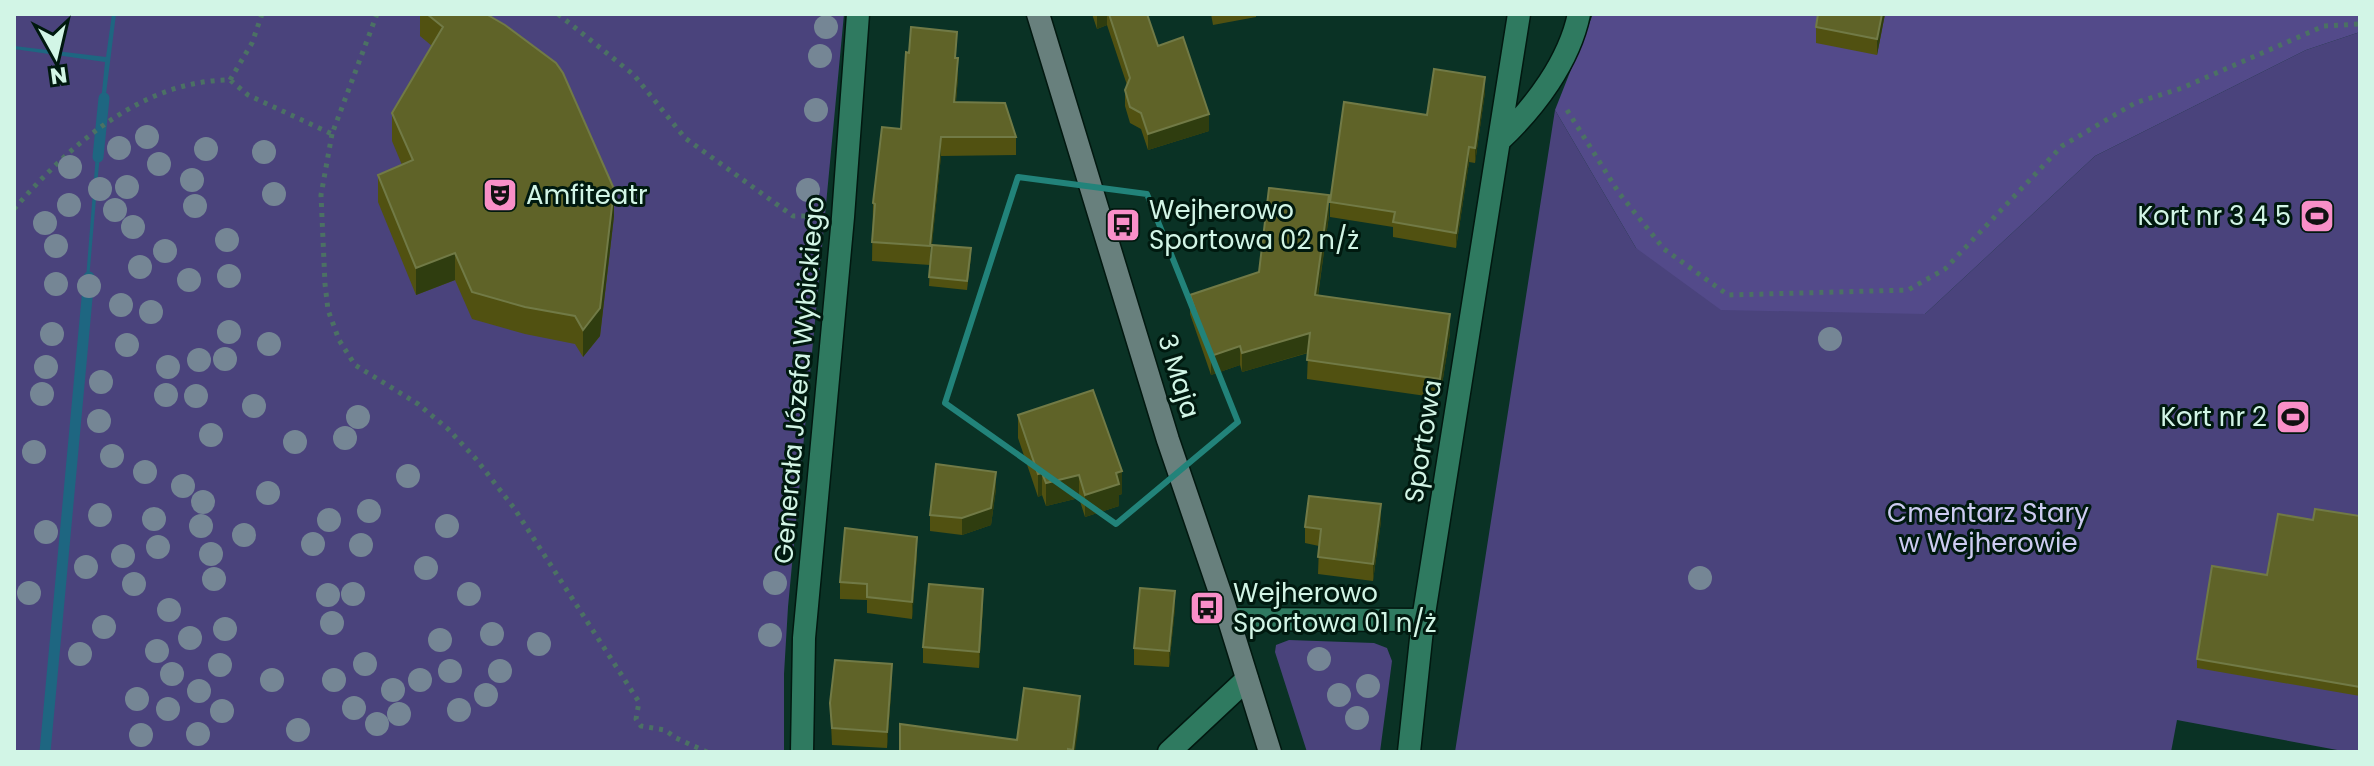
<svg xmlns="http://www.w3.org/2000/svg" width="2374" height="766" font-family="Poppins,sans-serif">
  <rect width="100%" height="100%" fill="#0a3225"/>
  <!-- green -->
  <path fill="#4a437c" d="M14 14H844L788 607 784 674V752H14Z
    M2360 32V752H2348L2177 720 2171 752H1455L1555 110 1636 248 1925 314 2095 156 2306 50Z
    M1289 640 1374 643 1387 648 1392 661 1380 752H1307L1275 652 1276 645Z"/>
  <!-- forest -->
  <path fill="#534a8a" d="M1593 14H2360V32L2306 50 2095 156 1925 314 1721 310 1636 248 1555 110Z"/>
  <!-- water -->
  <path fill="#1e6681" d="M112 14H116L104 110 100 112 105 62 14 49V46L106 57Z
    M101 141 88 291H85L97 142Z"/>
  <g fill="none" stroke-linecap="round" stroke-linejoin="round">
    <!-- stream -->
    <path stroke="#1e6681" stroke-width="11" d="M98 157 104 98
      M45 752 89 277"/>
    <!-- service casing -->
    <g stroke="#021810" stroke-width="25">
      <path id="service" d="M1229 619 1423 620
        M1169 752 1247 679"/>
    </g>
    <!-- minor casing -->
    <g stroke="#021810" stroke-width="25">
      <path id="minor" d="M1500 140C1535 107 1569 62 1579 14
        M1409 752 1423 620 1519 14"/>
    </g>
    <!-- tertiary casing -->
    <g stroke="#021810" stroke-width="25">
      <path id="tertiary" d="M802 752 804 638 843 217 858 14"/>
    </g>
    <!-- secondary casing -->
    <g stroke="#021810" stroke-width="25">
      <path id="secondary" d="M1038 14 1168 440 1224 604 1270 752"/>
    </g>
    <!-- path -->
    <path stroke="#4b7164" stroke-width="5" stroke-dasharray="4 6" stroke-linecap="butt" d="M558 14 634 75 685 138 793 216H813
      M230 80 252 43 262 14
      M1567 110 1619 193 1664 249 1728 295 1908 290 1945 269 2062 146 2135 103 2182 88 2324 26 2360 24
      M332 134 321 195 325 284 328 310 339 340 355 365 418 404 448 429 476 459 514 508 639 702 636 719 641 726 665 730 676 738 707 752
      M14 209C69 146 142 80 230 80L248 95 332 134 377 14"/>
    <!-- service -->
    <use href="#service" stroke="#2f7a60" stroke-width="22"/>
    <!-- minor -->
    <use href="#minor" stroke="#2f7a60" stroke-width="22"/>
    <!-- tertiary -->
    <use href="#tertiary" stroke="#2f7a60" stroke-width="22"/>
    <!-- secondary -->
    <use href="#secondary" stroke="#68807d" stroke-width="22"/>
  </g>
  <!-- trees -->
  <g fill="#758695">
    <circle cx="826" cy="27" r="12"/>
    <circle cx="820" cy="56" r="12"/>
    <circle cx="816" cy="110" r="12"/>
    <circle cx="147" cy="137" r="12"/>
    <circle cx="119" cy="148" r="12"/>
    <circle cx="206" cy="149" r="12"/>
    <circle cx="264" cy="152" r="12"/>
    <circle cx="159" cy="164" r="12"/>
    <circle cx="70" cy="167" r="12"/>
    <circle cx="192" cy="180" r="12"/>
    <circle cx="127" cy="187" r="12"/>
    <circle cx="100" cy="189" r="12"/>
    <circle cx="808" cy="190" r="12"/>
    <circle cx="274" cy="194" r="12"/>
    <circle cx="69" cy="205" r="12"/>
    <circle cx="195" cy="206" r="12"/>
    <circle cx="115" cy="210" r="12"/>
    <circle cx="45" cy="223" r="12"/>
    <circle cx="133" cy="227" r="12"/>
    <circle cx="227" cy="240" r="12"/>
    <circle cx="56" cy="246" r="12"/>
    <circle cx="165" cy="251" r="12"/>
    <circle cx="140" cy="267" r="12"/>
    <circle cx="229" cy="276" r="12"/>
    <circle cx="189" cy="280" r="12"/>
    <circle cx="56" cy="284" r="12"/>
    <circle cx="89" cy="286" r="12"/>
    <circle cx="121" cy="305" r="12"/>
    <circle cx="151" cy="312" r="12"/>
    <circle cx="229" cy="332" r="12"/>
    <circle cx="52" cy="334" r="12"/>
    <circle cx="1830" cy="339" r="12"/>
    <circle cx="269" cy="344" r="12"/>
    <circle cx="127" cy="345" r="12"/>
    <circle cx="225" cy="359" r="12"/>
    <circle cx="199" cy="360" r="12"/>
    <circle cx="46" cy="367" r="12"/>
    <circle cx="168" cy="367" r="12"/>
    <circle cx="101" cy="382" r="12"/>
    <circle cx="42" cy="394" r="12"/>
    <circle cx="166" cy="395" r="12"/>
    <circle cx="196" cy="396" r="12"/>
    <circle cx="254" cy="406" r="12"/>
    <circle cx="358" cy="417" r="12"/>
    <circle cx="99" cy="421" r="12"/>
    <circle cx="211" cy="435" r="12"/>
    <circle cx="345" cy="438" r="12"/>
    <circle cx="295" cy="442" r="12"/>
    <circle cx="34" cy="452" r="12"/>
    <circle cx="112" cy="456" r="12"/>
    <circle cx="145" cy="472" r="12"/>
    <circle cx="408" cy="476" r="12"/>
    <circle cx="183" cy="486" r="12"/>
    <circle cx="268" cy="493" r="12"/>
    <circle cx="203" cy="502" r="12"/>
    <circle cx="369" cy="511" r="12"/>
    <circle cx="100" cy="515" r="12"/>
    <circle cx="154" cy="519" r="12"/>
    <circle cx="329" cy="520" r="12"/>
    <circle cx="201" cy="526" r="12"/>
    <circle cx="447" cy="526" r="12"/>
    <circle cx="46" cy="532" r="12"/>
    <circle cx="244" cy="535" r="12"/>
    <circle cx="313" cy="544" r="12"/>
    <circle cx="361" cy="545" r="12"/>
    <circle cx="158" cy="547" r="12"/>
    <circle cx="211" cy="554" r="12"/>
    <circle cx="123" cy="556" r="12"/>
    <circle cx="86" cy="567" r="12"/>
    <circle cx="426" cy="568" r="12"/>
    <circle cx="1700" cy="578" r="12"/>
    <circle cx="214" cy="579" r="12"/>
    <circle cx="775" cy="583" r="12"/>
    <circle cx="134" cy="584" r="12"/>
    <circle cx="29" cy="593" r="12"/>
    <circle cx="353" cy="594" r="12"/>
    <circle cx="469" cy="594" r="12"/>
    <circle cx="328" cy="595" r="12"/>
    <circle cx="169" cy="610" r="12"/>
    <circle cx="332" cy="623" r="12"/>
    <circle cx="104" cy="627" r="12"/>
    <circle cx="225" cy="629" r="12"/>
    <circle cx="492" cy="634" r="12"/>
    <circle cx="770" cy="635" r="12"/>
    <circle cx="190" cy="638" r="12"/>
    <circle cx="440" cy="640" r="12"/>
    <circle cx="539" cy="644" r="12"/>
    <circle cx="157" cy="651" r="12"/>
    <circle cx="80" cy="654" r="12"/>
    <circle cx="1319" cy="659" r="12"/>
    <circle cx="365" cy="664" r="12"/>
    <circle cx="220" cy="665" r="12"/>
    <circle cx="450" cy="671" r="12"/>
    <circle cx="500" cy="671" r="12"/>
    <circle cx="172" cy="674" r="12"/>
    <circle cx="272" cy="680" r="12"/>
    <circle cx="334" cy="680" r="12"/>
    <circle cx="420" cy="680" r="12"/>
    <circle cx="1368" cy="686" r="12"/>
    <circle cx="393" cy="690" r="12"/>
    <circle cx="199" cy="691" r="12"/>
    <circle cx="486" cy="695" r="12"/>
    <circle cx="1339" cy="695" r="12"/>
    <circle cx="137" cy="699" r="12"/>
    <circle cx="354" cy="708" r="12"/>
    <circle cx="168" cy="709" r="12"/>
    <circle cx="459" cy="710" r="12"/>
    <circle cx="222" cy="711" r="12"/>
    <circle cx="399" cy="714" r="12"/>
    <circle cx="1357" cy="718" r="12"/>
    <circle cx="377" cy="724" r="12"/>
    <circle cx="298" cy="730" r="12"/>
    <circle cx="198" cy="734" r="12"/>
    <circle cx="141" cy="735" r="12"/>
  </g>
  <!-- wall -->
  <path fill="#515111" d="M420 14H486L614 216 600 336 583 357 575 344 525 334 472 319 455 280 416 295 378 202V175L402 165 392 141V113L432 46 420 36Z
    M1092 14H1147L1158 46 1209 131 1148 150 1141 129 1130 123 1125 106V90L1127 85 1107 25 1097 29Z
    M1211 14H1256V17L1213 25Z
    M1818 14H1885L1877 55 1816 43V27Z
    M956 58 958 77 956 102 1016 137V155L941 156 931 253 971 257 967 290 929 286 930 265 872 261 873 203 901 129Z
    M1485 92 1475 163 1469 162 1456 248 1393 237V227L1330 217V202L1427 115Z
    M1329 215 1318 296 1450 333 1440 398 1307 379 1308 353 1242 372 1240 365 1211 375 1190 314V295L1259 272Z
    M1018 415 1122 494 1119 495V506L1085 517 1079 498 1046 506 1042 495 1038 497 1018 438Z
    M996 489 991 525 962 535 930 531V515Z
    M2360 516V696L2197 668V659L2313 520Z
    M1381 521 1373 581 1318 574 1319 546 1305 543V527Z
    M917 554 912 619 867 613V600L840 599V582Z
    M983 605 979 668 923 663V647Z
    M1175 608 1169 667 1134 665V648Z
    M892 680 887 748 832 745 830 703Z"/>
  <!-- shaded-wall -->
  <path fill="#2f3d0f" d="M1097 14H1107V25L1097 29Z
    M1882 14H1885L1877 55V39Z
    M958 58V77L954 120V102Z
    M1485 77V92L1475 163V148Z
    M1209 114V131L1148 150V134Z
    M941 137V156L930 265V246Z
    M1469 147V162L1456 248V233Z
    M614 189V216L600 336 583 357V330Z
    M1329 195V215L1315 315V295Z
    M455 253V280L416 295V268Z
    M1450 314V333L1440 398V379Z
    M1310 333V352L1242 372V353Z
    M1240 346V365L1211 375V356Z
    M1122 471V494L1119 495V506L1085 517V495L1116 473Z
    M996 472V489L991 525 962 535V518Z
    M1042 473V495L1038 497V474Z
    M1079 475V498L1046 506V483Z
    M1381 504V521L1373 581V564Z
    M917 537V554L912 619V602Z
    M983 589V605L979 668V652Z
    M1175 591V608L1169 667V651Z
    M892 664V680L887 748V732Z
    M1080 696V715L1075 752H1073Z"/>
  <!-- building -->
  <path fill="#5f6328" stroke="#717a46" stroke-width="2" d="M427 14H486L505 25 556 63 563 73 614 189 600 308 583 330 575 316 525 307 472 292 455 253 416 268 378 175 413 160 392 113 443 27Z
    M1109 14H1147L1158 46 1183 37 1209 114 1148 134 1141 113 1130 107 1125 90 1130 78Z
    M1818 14H1882L1877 39 1816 27Z
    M911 27 957 32 955 58H958L954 102 1005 103 1016 137H941L930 246 872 242 875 204 873 203 882 127 901 129 906 52 909 53Z
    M1434 69 1485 77 1475 148 1469 147 1456 233 1393 222 1395 212 1330 202 1344 102 1427 115Z
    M1269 188 1329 195 1315 295 1450 314 1440 379 1307 360 1310 333 1242 353 1240 346 1211 356 1190 295 1259 272Z
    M932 245 971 248 967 281 929 277Z
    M1093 390 1122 471 1116 473 1119 484 1085 495 1079 475 1046 483 1042 473 1038 474 1018 415Z
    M936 464 996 472 991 508 962 518 930 515Z
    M1309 496 1381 504 1373 564 1318 557 1321 529 1305 527Z
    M2315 509 2360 516V687L2197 659 2212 566 2267 575 2278 514 2313 520Z
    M845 528 917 537 912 602 867 597V584L840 582Z
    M929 584 983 589 979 652 923 647Z
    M1140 588 1175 591 1169 651 1134 648Z
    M835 660 892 664 887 732 832 728 830 703Z
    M1024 688 1080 696 1073 750 1068 749V752H900V724L1017 740Z"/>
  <!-- marked area -->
  <path fill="none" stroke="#22837a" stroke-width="6" stroke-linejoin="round" d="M1018 177 1147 194 1238 422 1116 524 945 403Z"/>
  <!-- icons -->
  <defs>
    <g id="theatre-square" transform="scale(1.8)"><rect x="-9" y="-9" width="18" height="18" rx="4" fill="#f98fc8" stroke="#00190f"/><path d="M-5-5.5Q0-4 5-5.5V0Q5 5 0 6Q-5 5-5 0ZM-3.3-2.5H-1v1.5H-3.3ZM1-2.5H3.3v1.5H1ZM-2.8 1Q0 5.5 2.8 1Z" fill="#111"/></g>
    <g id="stadium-square" transform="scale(1.8)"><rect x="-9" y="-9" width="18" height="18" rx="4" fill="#f98fc8" stroke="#00190f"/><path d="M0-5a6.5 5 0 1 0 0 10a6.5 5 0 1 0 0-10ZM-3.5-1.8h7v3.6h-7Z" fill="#111"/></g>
    <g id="bus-square" transform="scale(1.8)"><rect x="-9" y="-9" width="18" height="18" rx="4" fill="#f98fc8" stroke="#00190f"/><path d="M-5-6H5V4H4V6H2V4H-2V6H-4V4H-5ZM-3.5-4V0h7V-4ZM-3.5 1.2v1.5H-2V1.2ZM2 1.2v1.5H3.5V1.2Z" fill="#111"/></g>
  </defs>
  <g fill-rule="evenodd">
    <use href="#theatre-square" x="500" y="195"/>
    <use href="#stadium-square" x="2317" y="216"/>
    <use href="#bus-square" x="1123" y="225"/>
    <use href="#stadium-square" x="2293" y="417"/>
    <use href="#bus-square" x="1207" y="608"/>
  </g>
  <g text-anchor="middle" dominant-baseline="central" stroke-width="6" stroke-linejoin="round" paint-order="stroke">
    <!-- poi labels -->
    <g font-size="26" fill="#d2f5e6" stroke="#00190f" text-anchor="start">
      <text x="526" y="195">Amfiteatr</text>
      <text x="1149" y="210">Wejherowo<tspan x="1149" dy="30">Sportowa 02 n/ż</tspan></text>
      <text x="2291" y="216" text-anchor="end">Kort nr 3 4 5</text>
      <text x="2267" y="417" text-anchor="end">Kort nr 2</text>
      <text x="1233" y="593">Wejherowo<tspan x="1233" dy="30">Sportowa 01 n/ż</tspan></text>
    </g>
    <!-- street labels -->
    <g font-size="26" fill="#d2f5e6" stroke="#00190f">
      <text transform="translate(1179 376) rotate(73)">3 Maja</text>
      <text transform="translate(799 380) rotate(-85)">Generała Józefa Wybickiego</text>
      <text transform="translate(1423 441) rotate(-81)">Sportowa</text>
    </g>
    <!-- park labels -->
    <g font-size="26" fill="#cdcbf1" stroke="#00190f">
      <text x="1988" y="513">Cmentarz Stary<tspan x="1988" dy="30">w Wejherowie</tspan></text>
    </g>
  </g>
  <!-- border -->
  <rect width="2374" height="766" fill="none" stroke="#d2f5e6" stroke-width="32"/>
  <!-- north arrow -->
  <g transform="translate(56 56) rotate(172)" stroke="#00190f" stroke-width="6" paint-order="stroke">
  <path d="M0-6L14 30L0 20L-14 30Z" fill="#d2f5e6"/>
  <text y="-12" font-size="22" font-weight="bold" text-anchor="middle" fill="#d2f5e6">N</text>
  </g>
</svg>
